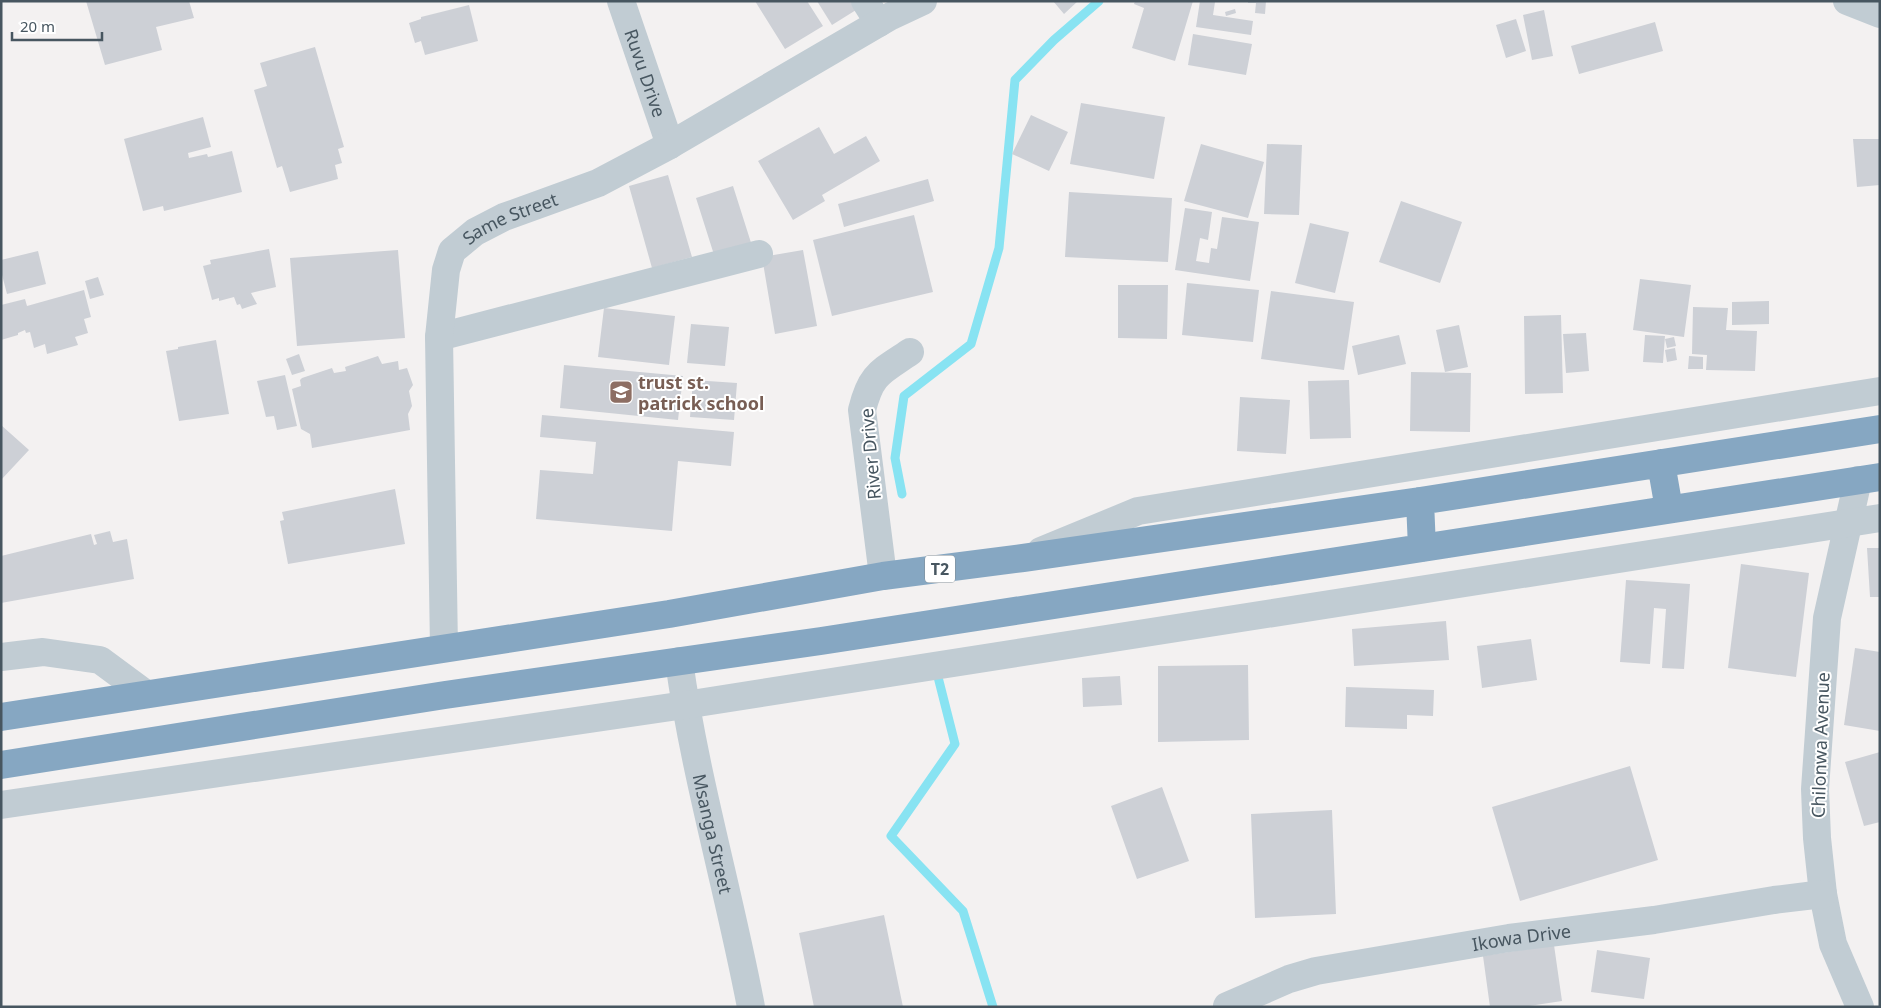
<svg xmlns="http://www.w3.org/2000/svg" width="1881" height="1008" font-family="'Noto Sans',sans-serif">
  <rect width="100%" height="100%" fill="#f3f1f1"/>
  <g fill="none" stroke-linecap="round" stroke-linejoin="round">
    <!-- stream -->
    <path stroke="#88e3f2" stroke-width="9" d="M902 494 895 458 904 396 971 344 999 248 1015 80 1054 40 1099 1
      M938 677 955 744 891 836 963 911 993 1007"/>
  </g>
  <!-- building -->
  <path fill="#cdd0d6" d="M86 1H189L194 18 156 27 162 50 105 65Z
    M755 1H807L823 26 785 49Z
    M817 1H862L864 5 832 25Z
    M1053 1H1078L1064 14Z
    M1135 1H1193L1175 61 1132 48 1144 8 1134 4Z
    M1200 1 1215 2 1213 15 1253 21 1251 35 1196 27Z
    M1248 1H1266L1265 14 1255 13 1256 3H1248Z
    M469 5 478 41 425 55 421 41 415 43 409 23 421 19V17Z
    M1235 9 1236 13 1226 16 1225 12Z
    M1544 10 1553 56 1532 60 1523 15Z
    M1516 19 1526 51 1506 58 1496 25Z
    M1655 22 1663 51 1579 74 1571 46Z
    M1193 34 1252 44 1246 75 1188 65Z
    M315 47 344 147 338 149 342 163 335 165 338 179 290 192 282 166 277 168 254 90 267 86 260 63Z
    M1081 103 1165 117 1154 179 1070 164Z
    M1031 115 1068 132 1049 171 1012 154Z
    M203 117 211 147 188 153 189 158 207 154 208 157 232 151 242 192 164 211 163 206 143 211 124 139Z
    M819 127 834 154 866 136 880 161 822 195 825 201 793 220 758 161Z
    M1853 139H1880V185L1857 187Z
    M1201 144 1264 162 1248 218 1184 201Z
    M1267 144 1302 145 1299 215 1264 214Z
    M668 175 692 257 652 268 629 186Z
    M928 179 934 201 844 227 838 204Z
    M733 186 753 249 716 261 696 198Z
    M1069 192 1172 198 1168 262 1065 257Z
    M1401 201 1462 222 1440 283 1379 262Z
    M1185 208 1212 212 1208 240 1200 238 1196 261 1209 263 1211 248 1217 249 1222 217 1259 222 1250 281 1175 270Z
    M914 215 933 292 832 316 813 240Z
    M1310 223 1349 232 1335 293 1295 283Z
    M269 249 276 287 251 293 257 304 242 309 240 304 237 305 234 297 219 301V298L212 300 203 266 211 264 210 260Z
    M398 250 405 338 297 346 290 258Z
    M803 250 817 326 775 334 762 257Z
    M38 251 46 284 7 294 1 271V260Z
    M98 277 104 295 90 299 85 281Z
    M1640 279 1691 285 1684 337 1633 330Z
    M1187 283 1259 290 1253 342 1182 335Z
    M1118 285H1168L1167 339 1118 338Z
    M84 290 91 317 84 319 88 333 75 337 78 345 47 354 45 344 34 348 30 332 26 333 25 330 18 333V335L1 340V305L25 299 27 306Z
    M1271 291 1354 302 1344 370 1261 359Z
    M1769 301V324L1732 325V302Z
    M1693 307 1728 308 1726 330 1757 331 1755 371 1706 370 1707 355 1692 354Z
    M604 308 675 316 669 365 598 357Z
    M1561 315 1563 393 1525 394 1524 316Z
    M691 324 729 327 725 366 687 363Z
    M1459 325 1468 367 1445 372 1436 330Z
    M1586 333 1589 371 1566 373 1563 334Z
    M1399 335 1406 364 1358 375 1352 346Z
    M1645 335 1665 336 1663 363 1643 362Z
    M1674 337 1676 346 1667 348 1665 339Z
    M216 340 229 414 179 421 166 351 178 349V347Z
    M1675 348 1677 360 1667 362 1665 350Z
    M299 354 305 371 292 375 286 359Z
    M378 356 382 364 398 361 399 370 407 368 413 385 409 391 412 406 408 414 410 430 312 448 310 434 301 429 292 389 301 386 300 380 302 378 332 368 334 373 346 371 345 367Z
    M1689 356 1703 357V369H1688Z
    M564 365 683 376 678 420 560 408Z
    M1411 372 1471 373 1470 432 1410 431Z
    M285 375 297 426 277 430 274 416 266 417 257 381Z
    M693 380 737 383 734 420 690 417Z
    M1349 380 1351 438 1310 439 1308 381Z
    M1240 397 1290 400 1286 454 1237 451Z
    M542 415 734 432 731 466 678 461 672 531 536 519 540 470 593 474 596 442 540 437Z
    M1 425 29 450 1 480Z
    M395 489 405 544 288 564 280 521 284 520 282 512Z
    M110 531 113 542 127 539 134 579 1 603V556L91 534 94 545 97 544 94 535Z
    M1867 548H1880V597H1870Z
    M1741 564 1809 573 1796 677 1728 668Z
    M1626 580 1690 584 1684 669 1662 668 1666 609 1654 608 1650 664 1620 662Z
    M1446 621 1449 660 1354 666 1352 629Z
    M1531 639 1537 680 1482 688 1477 646Z
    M1855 648 1880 652V731L1844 725Z
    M1248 665 1249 740 1158 742V666Z
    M1120 676 1122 705 1083 707 1082 678Z
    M1346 687 1434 690 1433 716 1407 715V729L1345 727Z
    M1880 752V822L1864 826 1845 762Z
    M1630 766 1658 860 1520 901 1492 807Z
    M1162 787 1189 861 1137 879 1111 806Z
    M1332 810 1336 914 1255 918 1251 814Z
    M884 915 903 1007H814L799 933Z
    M1554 945 1562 1001 1522 1007H1490L1483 956Z
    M1597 950 1650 958 1644 999 1591 992Z"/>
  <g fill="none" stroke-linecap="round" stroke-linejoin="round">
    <!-- minor -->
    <g stroke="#c1ccd3" stroke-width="28">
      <path id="s1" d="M621 1 670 145"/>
      <path d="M865 1 879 23"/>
      <path d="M1847 1 1880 14"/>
      <path d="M439 337 759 254"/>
      <path d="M1858 480 1827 618 1815 789 1817 838 1823 894 1833 944 1860 1007"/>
      <path d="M1041 551 1138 511 1880 391"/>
      <path d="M883 576 862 410C871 373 881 372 910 352"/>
      <path id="s2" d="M444 648 439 337 446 270 452 251 475 232 504 217 598 183 670 145 891 16 923 1"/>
      <path d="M1 657 43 652 100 660 146 694"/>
      <path id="s3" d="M679 661C695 777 729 891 751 1007"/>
      <path d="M1 805 685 705 1880 518"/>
      <path id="s4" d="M1227 1006 1289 979 1316 971 1509 938 1654 920 1774 900 1823 894"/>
    </g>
    <!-- highway -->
    <path stroke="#86a7c2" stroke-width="28" d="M1661 463 1669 509
      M1420 501 1422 548
      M1 717 669 614 883 576 1023 558 1420 501 1880 429
      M1 765 445 695 821 641 1880 477"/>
  </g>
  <!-- icons -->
  <defs>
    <g id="school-square" transform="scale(1.25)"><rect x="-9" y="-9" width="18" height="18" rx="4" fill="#8d6e63" stroke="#fff"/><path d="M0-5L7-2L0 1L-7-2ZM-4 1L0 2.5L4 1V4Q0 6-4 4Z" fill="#fff"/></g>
  </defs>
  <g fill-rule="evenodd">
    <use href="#school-square" x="621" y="392"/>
  </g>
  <g text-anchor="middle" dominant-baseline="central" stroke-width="4" stroke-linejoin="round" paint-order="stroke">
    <!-- shield labels -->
    <rect fill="#fff" stroke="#7e8990" stroke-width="1" x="925" y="555.5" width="30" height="27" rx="4"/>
    <g font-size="16" font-weight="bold" fill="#475660">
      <text x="940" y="569">T2</text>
    </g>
    <!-- street labels -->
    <g font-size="18" fill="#475660" stroke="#fff">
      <text stroke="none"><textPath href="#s1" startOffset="76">Ruvu Drive</textPath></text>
      <text stroke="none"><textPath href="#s2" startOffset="466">Same Street</textPath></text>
      <text transform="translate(870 454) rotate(-95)">River Drive</text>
      <text transform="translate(1820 745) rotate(-88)">Chilonwa Avenue</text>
      <text stroke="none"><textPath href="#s3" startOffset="176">Msanga Street</textPath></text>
      <text stroke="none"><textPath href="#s4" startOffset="304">Ikowa Drive</textPath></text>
    </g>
    <!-- education labels -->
    <g font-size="18" font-weight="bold" fill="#785e54" stroke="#fff" text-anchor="start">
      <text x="638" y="382">trust st.<tspan x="638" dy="21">patrick school</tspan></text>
    </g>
  </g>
  <!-- border -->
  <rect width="1881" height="1008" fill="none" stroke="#475660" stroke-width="5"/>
  <!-- scale -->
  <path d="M12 32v8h90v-8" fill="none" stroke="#475660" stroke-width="2.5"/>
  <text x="20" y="32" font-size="15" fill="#475660" stroke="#ffffff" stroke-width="4" paint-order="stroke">20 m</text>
</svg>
